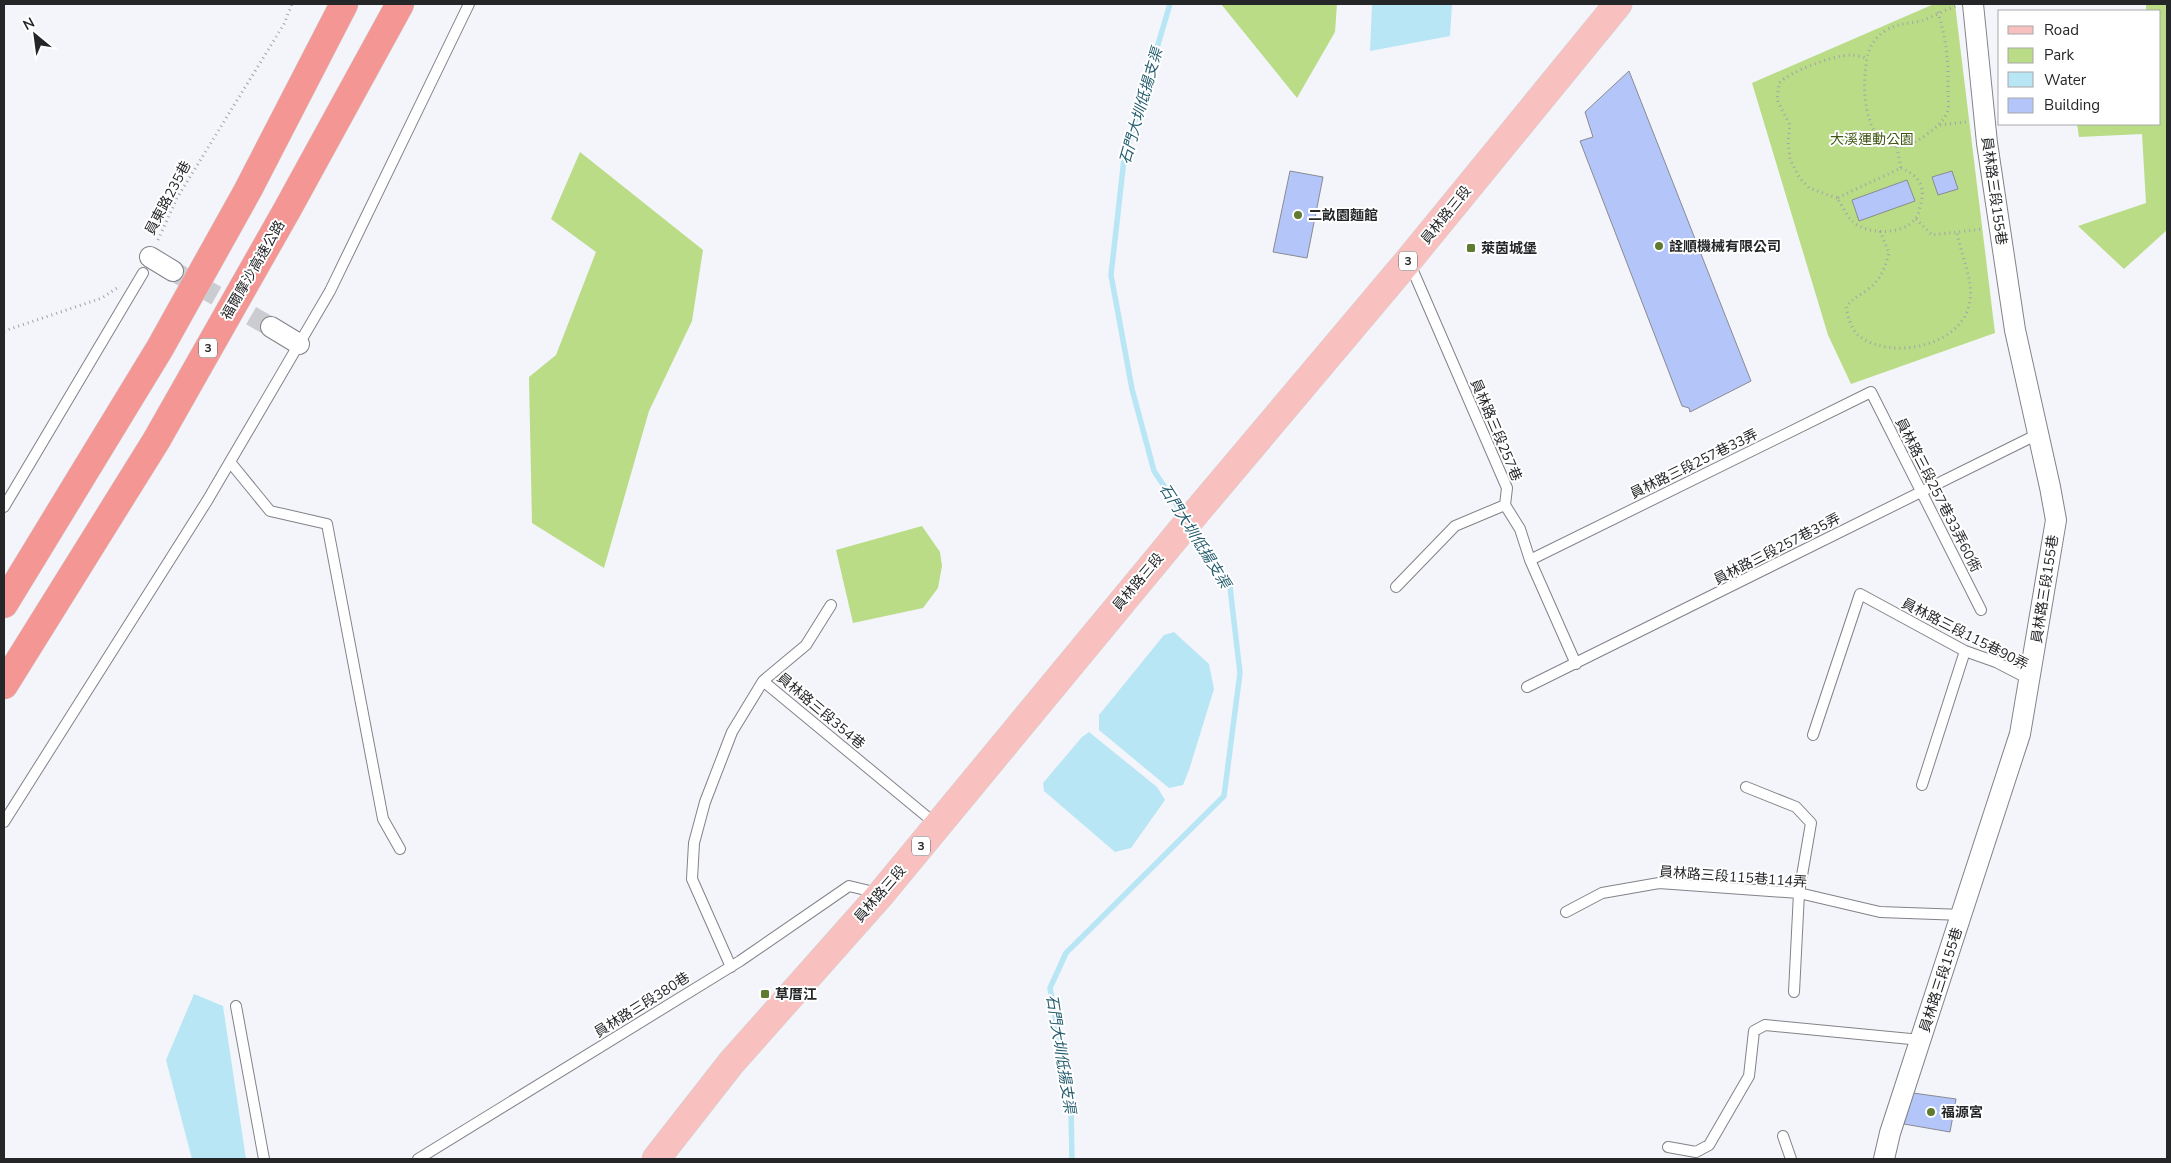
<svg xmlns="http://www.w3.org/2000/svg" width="2171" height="1163" font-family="'Nunito Sans','Noto Sans TC',sans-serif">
  <rect width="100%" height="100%" fill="#f3f5fb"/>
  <!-- green -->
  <path fill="#badc87" d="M1221 4H1337L1335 32 1297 98Z
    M1934 4H1955L1995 333 1851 384 1828 335 1752 83Z
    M2146 4H2167V230L2124 269 2078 226 2146 203 2142 134 2079 137 2077 124H2160V11H2146Z
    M580 152 703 250 692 321 649 411 604 568 532 523 529 377 556 355 596 252 551 219Z
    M922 526 940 552 942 566 938 588 923 608 853 623 836 550Z"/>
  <!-- water -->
  <path fill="#b8e6f5" d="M1372 4H1452L1450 36 1370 51Z
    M1174 632 1209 664 1214 689 1189 770 1183 785 1169 788 1099 730V715L1164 635Z
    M1089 732 1157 787 1165 800 1131 848 1115 852 1044 791 1043 783 1082 737Z
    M194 994 223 1006 246 1159H192L166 1060Z"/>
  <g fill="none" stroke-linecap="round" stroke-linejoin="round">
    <!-- stream -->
    <path stroke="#b8e6f5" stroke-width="5.5" d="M1170 4 1124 159 1111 275 1132 389 1154 471 1184 516
      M1072 1159 1071 1109 1050 988 1066 953 1224 796 1240 673 1230 587 1193 530"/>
  </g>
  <!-- building -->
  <path fill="#b4c5fa" stroke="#898b90" d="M1629 71 1751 381 1690 412 1689 408 1682 406 1580 141 1593 137 1585 112Z
    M1290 171 1323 177 1307 258 1273 252Z
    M1952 171 1958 189 1938 195 1932 177Z
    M1907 180 1915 201 1859 221 1852 200Z
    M1913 1093 1956 1099 1950 1132 1904 1124Z"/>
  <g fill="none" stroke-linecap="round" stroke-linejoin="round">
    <!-- minor-tunnel -->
    <path stroke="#caccd1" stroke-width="20" stroke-dasharray="20 10" stroke-linecap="butt" d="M173 271 271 327"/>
    <!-- service casing -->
    <g stroke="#818388" stroke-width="12">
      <path id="service" d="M1410 264 1507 488 1505 505 1520 529 1530 560 1576 664
        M230 462 270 511 327 524 383 819 400 849
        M4 507 143 273
        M1530 560 1871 392 1981 610
        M1396 587 1455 526 1505 505
        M763 681 806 645 831 605
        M1527 687 2038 434
        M1813 735 1860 594 1965 651 1996 662 2025 677 2028 683
        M1922 785 1965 651
        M1746 787 1796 807 1811 823 1799 893 1794 992
        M4 822 207 501 330 291 469 4
        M1566 912 1602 893 1659 883 1799 893 1880 912 1963 915
        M731 967 692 879 694 843 705 802 732 732 763 681 937 825
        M236 1006 264 1159
        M1783 1136 1791 1159
        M1668 1147 1696 1152 1709 1145 1749 1076 1754 1031 1765 1025 1921 1040
        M418 1159 740 961 849 886 878 893"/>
    </g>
    <!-- minor casing -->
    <g stroke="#818388" stroke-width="22">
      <path id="minor" d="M150 257 173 271
        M271 327 299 344
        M1884 1159 1890 1133 2020 734 2056 520 2050 487 2015 330 1987 143 1973 4"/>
    </g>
    <!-- primary casing -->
    <g stroke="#d3d4d4" stroke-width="29">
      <path id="primary" d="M656 1159 731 1063 881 894 1194 515 1408 261 1618 4"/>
    </g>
    <!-- motorway casing -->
    <g stroke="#d3d4d4" stroke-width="29">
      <path id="motorway" d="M4 604 160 348 248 190 344 4
        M4 685 156 441 287 210 400 4"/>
    </g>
    <!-- path -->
    <path stroke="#a2a4a8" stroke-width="3" stroke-dasharray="1 4" stroke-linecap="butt" d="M1938 12C1946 39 1949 63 1948 91 1948 97 1949 104 1948 110 1945 121 1935 128 1926 135 1878 170 1862 117 1865 77 1866 58 1868 42 1885 31 1897 23 1908 24 1921 21 1931 18 1945 10 1956 6
      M1940 125 1966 122
      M1897 147 1901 168 1837 198C1842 205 1846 215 1852 221 1866 235 1903 236 1916 218 1918 216 1919 211 1920 207 1926 187 1920 176 1901 168
      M1837 198 1809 188 1799 177 1790 159 1788 140 1790 125 1777 100 1779 83C1791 71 1834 55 1851 55 1856 55 1862 57 1867 58
      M1916 219 1932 235 1983 229
      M1880 231 1889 253C1885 268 1880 281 1867 290 1859 296 1853 298 1846 307 1848 316 1851 329 1858 335 1890 362 1965 346 1970 300 1973 279 1961 254 1957 233
      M158 240 177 198 284 24 292 4
      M4 331 102 298 117 288"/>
    <!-- service -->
    <use href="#service" stroke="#fff" stroke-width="10"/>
    <!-- minor -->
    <use href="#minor" stroke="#fff" stroke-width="20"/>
    <!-- primary -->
    <use href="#primary" stroke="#f8c0bf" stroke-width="28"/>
    <!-- motorway -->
    <use href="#motorway" stroke="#f49694" stroke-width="28"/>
  </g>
  <!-- markers -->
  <g fill="#5f7b2f" stroke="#fff" stroke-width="2">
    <circle cx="1298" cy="215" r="5"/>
    <circle cx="1659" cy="246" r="5"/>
    <rect x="1466" y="243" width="10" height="10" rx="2.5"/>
    <rect x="760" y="989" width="10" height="10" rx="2.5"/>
    <circle cx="1931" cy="1112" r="5"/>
  </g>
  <g text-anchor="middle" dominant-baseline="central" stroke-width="4" stroke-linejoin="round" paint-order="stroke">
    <!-- shield labels -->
    <g fill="#fff" stroke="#666768" stroke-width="1">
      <rect x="1399" y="251.5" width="18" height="19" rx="4"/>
      <rect x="199" y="338.5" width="18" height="19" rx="4"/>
      <rect x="912" y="836.5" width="18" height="19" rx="4"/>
    </g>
    <g font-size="12" font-weight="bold" fill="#252628">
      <text x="1408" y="261">3</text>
      <text x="208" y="348">3</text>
      <text x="921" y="846">3</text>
    </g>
    <!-- park labels -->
    <g font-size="14" fill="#3f5613" stroke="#fff">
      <text x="1872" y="139">大溪運動公園</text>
    </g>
    <!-- street labels -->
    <g font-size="14" fill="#252628" stroke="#fff">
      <text transform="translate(1994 191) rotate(82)">員林路三段155巷</text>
      <text transform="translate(168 198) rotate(-62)">員東路235巷</text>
      <text transform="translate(1446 215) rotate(-51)">員林路三段</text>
      <text transform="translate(253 270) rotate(-60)">福爾摩沙高速公路</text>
      <text transform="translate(1496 430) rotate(67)">員林路三段257巷</text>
      <text transform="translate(1694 464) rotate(-26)">員林路三段257巷33弄</text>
      <text transform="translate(1938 495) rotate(63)">員林路三段257巷33弄60衖</text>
      <text transform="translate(1777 549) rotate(-27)">員林路三段257巷35弄</text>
      <text transform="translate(1138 582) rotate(-50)">員林路三段</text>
      <text transform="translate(2045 589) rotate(-81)">員林路三段155巷</text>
      <text transform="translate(1965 634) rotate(27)">員林路三段115巷90弄</text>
      <text transform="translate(821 711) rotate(40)">員林路三段354巷</text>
      <text transform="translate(1733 877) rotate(4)">員林路三段115巷114弄</text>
      <text transform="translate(880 894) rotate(-49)">員林路三段</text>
      <text transform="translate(1941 980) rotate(-72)">員林路三段155巷</text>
      <text transform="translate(642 1005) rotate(-32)">員林路三段380巷</text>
    </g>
    <!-- poi labels -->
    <g font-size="14" font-weight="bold" fill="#252628" stroke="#fff" text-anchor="start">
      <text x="1308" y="215">二畝園麵館</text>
      <text x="1669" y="246">詮順機械有限公司</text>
      <text x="1481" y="248">萊茵城堡</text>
      <text x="775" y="994">草厝江</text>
      <text x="1941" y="1112">福源宮</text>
    </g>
    <!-- water labels -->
    <g font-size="15" font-style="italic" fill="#265e6f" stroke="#fff">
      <text transform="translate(1141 106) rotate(-74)">石門大圳低揚支渠</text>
      <text transform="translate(1195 536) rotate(58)">石門大圳低揚支渠</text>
      <text transform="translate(1061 1054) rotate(81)">石門大圳低揚支渠</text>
    </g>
  </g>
  <!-- border -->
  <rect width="2171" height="1163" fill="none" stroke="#252628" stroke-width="10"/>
  <!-- legend -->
  <rect x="1998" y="10" width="162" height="115" fill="#ffffff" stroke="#a8a8a9"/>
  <rect x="2008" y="26" width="25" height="8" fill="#f8c0bf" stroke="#a8a8a9"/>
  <text x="2044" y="35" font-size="15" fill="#252628">Road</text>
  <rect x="2008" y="48" width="25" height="15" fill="#badc87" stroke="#a8a8a9"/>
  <text x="2044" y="60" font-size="15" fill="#252628">Park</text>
  <rect x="2008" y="72" width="25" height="15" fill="#b8e6f5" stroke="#a8a8a9"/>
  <text x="2044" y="85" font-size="15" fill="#252628">Water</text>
  <rect x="2008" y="98" width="25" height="15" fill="#b4c5fa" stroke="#a8a8a9"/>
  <text x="2044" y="110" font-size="15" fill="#252628">Building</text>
  <!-- north arrow -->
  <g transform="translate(35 35) rotate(331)" stroke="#ffffff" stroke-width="4" paint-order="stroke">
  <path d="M0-4L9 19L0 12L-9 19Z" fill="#252628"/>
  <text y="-8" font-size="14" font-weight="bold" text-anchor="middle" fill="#252628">N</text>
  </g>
</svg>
